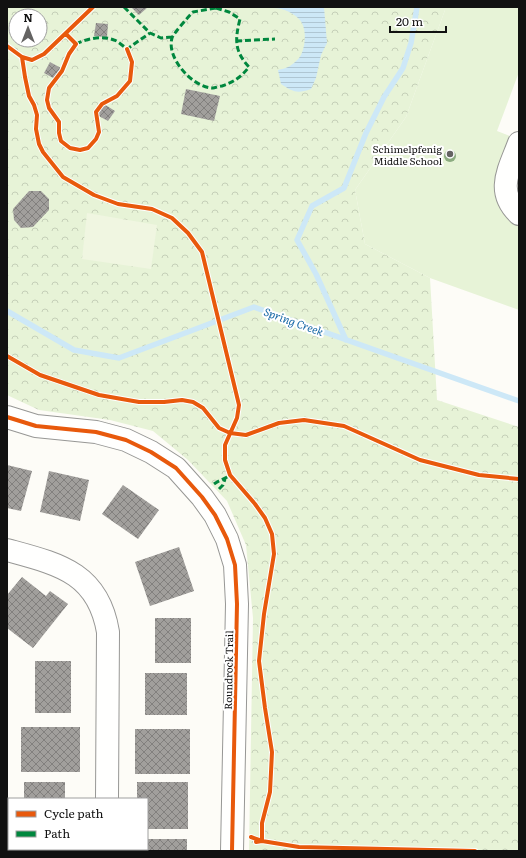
<svg xmlns="http://www.w3.org/2000/svg" width="526" height="858" font-family="Literata,serif">
  <defs>
    <pattern id="park-crowns" width="20" height="18" patternUnits="userSpaceOnUse"><rect width="20" height="18" fill="#e7f3d7"/><path d="M2 6a3 3 0 1 1 6 0M12 15a3 3 0 1 1 6 0" fill="none" stroke="#c5cfb8"/></pattern>
    <pattern id="water-rules" width="6" height="5" patternUnits="userSpaceOnUse"><rect width="6" height="5" fill="#cde8f7"/><path d="M0 2.5h6" fill="none" stroke="#afc6d3"/></pattern>
    <pattern id="building-cross-hatch" width="8" height="8" patternUnits="userSpaceOnUse"><rect width="8" height="8" fill="#a19f9c"/><path d="M0 0l8 8M0 8l8-8" fill="none" stroke="#82807e"/></pattern>
  </defs>
  <rect width="100%" height="100%" fill="#fdfcf7"/>
  <!-- grass -->
  <path fill="#e7f3d7" d="M445 7H519V72L497 131 510 136 512 138 503 209 519 226V310L430 278 365 244 355 190 406 117 445 10Z"/>
  <!-- park -->
  <path fill="url(#park-crowns)" fill-rule="evenodd" d="M7 7H445V10L406 117 355 190 365 244 430 278 437 400 519 427V851H249L253 618 246 545 227 501 188 460 153 431 110 420 39 410 7 395ZM16 16H40V40H16Z"/>
  <!-- pitch -->
  <path fill="#f0f6e1" d="M87 213 157 225 151 269 82 259Z"/>
  <!-- water -->
  <path fill="url(#water-rules)" d="M263 7H324L327 43 321 55 316 78 311 89C297 94 293 92 281 84L278 70C282 69 287 68 290 66 293 64 299 59 301 55 306 45 307 27 299 19 289 9 277 7 264 8Z"/>
  <g fill="none" stroke-linecap="round" stroke-linejoin="round">
    <!-- stream -->
    <path stroke="#cde8f7" stroke-width="5.5" d="M7 311 74 350 119 358 254 307 519 401
      M346 340 316 274 297 240 312 206 344 188 366 133 384 97 403 68 411 43 417 7"/>
  </g>
  <!-- building -->
  <path fill="url(#building-cross-hatch)" d="M131 7H148L139 15Z
    M96 23 108 24 107 37 94 36Z
    M50 62 61 68 55 79 44 73Z
    M186 89 220 96 214 121 181 114Z
    M104 104 115 111 108 121 97 115Z
    M29 191H41L49 199V210L33 227 21 228 14 220 13 209Z
    M7 465 32 471 21 511 7 508Z
    M49 471 89 480 80 521 40 512Z
    M123 485 159 510 138 539 102 514Z
    M179 547 194 591 150 606 135 562Z
    M22 577 46 596 50 591 68 604 33 648 7 628V595Z
    M155 618H191V663H155Z
    M35 661H71V713H35Z
    M145 673H187V715H145Z
    M21 727H80V772H21Z
    M135 729H190V774H135Z
    M24 782H65V799H24Z
    M137 782H188V829H147V799H137Z
    M147 839H187V851H146Z
    M23 849H60V851H23Z"/>
  <g fill="none" stroke-linecap="round" stroke-linejoin="round">
    <!-- minor casing -->
    <g stroke="#979795" stroke-width="24">
      <path id="minor" d="M519 143C509 170 495 191 519 214
        M7 417 36 426 96 432 126 440 151 452 176 468 202 497 215 515 227 539 235 565 237 604 232 851
        M7 550C58 564 98 572 108 632L107 799
        M106 851V849"/>
    </g>
    <!-- minor -->
    <use href="#minor" stroke="#fffffe" stroke-width="22"/>
    <!-- quiet -->
    <path stroke="#00873e" stroke-width="3" stroke-dasharray="6 3" stroke-linecap="butt" d="M124 7 150 33 161 38 172 37
      M216 8 229 12 240 19C235 39 234 51 249 67 241 77 234 82 222 86 219 86 215 88 213 88 193 88 166 58 172 38 173 34 189 16 193 12Z
      M236 41 275 39
      M76 44C87 39 101 35 114 40 118 41 123 46 127 49L150 33
      M214 484C219 480 225 479 230 475
      M219 489 223 485 225 479"/>
    <!-- cycleway casing -->
    <g stroke="#fff" stroke-width="6">
      <path id="cycleway" d="M66 34 76 44 69 54 62 71 49 88 47 100 49 108 59 122V133L61 141 70 148 80 150 88 148 96 139 99 132 96 112 102 104 117 96 130 81 132 62 127 49
        M7 46 22 57 25 77 29 96 34 105 37 115 36 129 39 144 43 152 63 177 94 195 118 204 152 209 172 218 188 233 202 252 239 405 237 418 225 445V460L230 475 255 504 265 518 272 534 274 554 264 614 259 661 265 708 272 752 270 792 262 823V841L251 837
        M22 57 32 60 44 54 93 7
        M7 356 40 375 99 395 139 402H164L182 400 193 402 203 408 219 428 230 433 246 435 279 423 304 420 344 426 420 460 479 475 519 479
        M7 417 36 426 96 432 126 440 151 452 176 468 202 497 215 515 227 539 235 565 237 604 232 851
        M256 842 262 841 299 847 475 851"/>
    </g>
    <!-- cycleway -->
    <use href="#cycleway" stroke="#e8590c" stroke-width="4"/>
  </g>
  <!-- trees -->
  <circle fill="#8cac80" cx="450" cy="156" r="6"/>
  <!-- markers -->
  <circle fill="#646362" stroke="#fff" stroke-width="1.5" cx="450" cy="154" r="4"/>
  <g text-anchor="middle" dominant-baseline="central" stroke-width="4" stroke-linejoin="round" paint-order="stroke">
    <!-- poi labels -->
    <g font-size="10" fill="#111" stroke="#fff" text-anchor="end">
      <text x="442" y="148">Schimelpfenig<tspan x="442" dy="12">Middle School</tspan></text>
    </g>
    <!-- street labels -->
    <g font-size="10" fill="#111" stroke="#fff">
      <text transform="translate(228 670) rotate(-89)">Roundrock Trail</text>
    </g>
    <!-- water labels -->
    <g font-size="11" font-style="italic" fill="#1768a6" stroke="#fff">
      <text transform="translate(294 321) rotate(20)">Spring Creek</text>
    </g>
  </g>
  <!-- border -->
  <rect width="526" height="858" fill="none" stroke="#111111" stroke-width="16"/>
  <!-- legend -->
  <rect x="8" y="798" width="140" height="52" fill="#ffffff" stroke="#a0a0a0"/>
  <rect x="16" y="811" width="20" height="6" fill="#e8590c" stroke="#a0a0a0"/>
  <text x="44" y="818" font-size="12" fill="#111111">Cycle path</text>
  <rect x="16" y="831" width="20" height="6" fill="#00873e" stroke="#a0a0a0"/>
  <text x="44" y="838" font-size="12" fill="#111111">Path</text>
  <!-- north arrow -->
  <g transform="translate(28 28)"><circle r="19" fill="#ffffff" stroke="#a0a0a0"/>
  <path d="M0-3L7 15L0 10L-7 15Z" fill="#646362"/>
  <text y="-6" font-size="11" font-weight="bold" text-anchor="middle" fill="#111111">N</text>
  </g>
  <!-- scale -->
  <path d="M390 26v6h56v-6" fill="none" stroke="#111111" stroke-width="2"/>
  <text x="396" y="26" font-size="12" fill="#111111" stroke="#ffffff" stroke-width="3" paint-order="stroke">20 m</text>
</svg>
